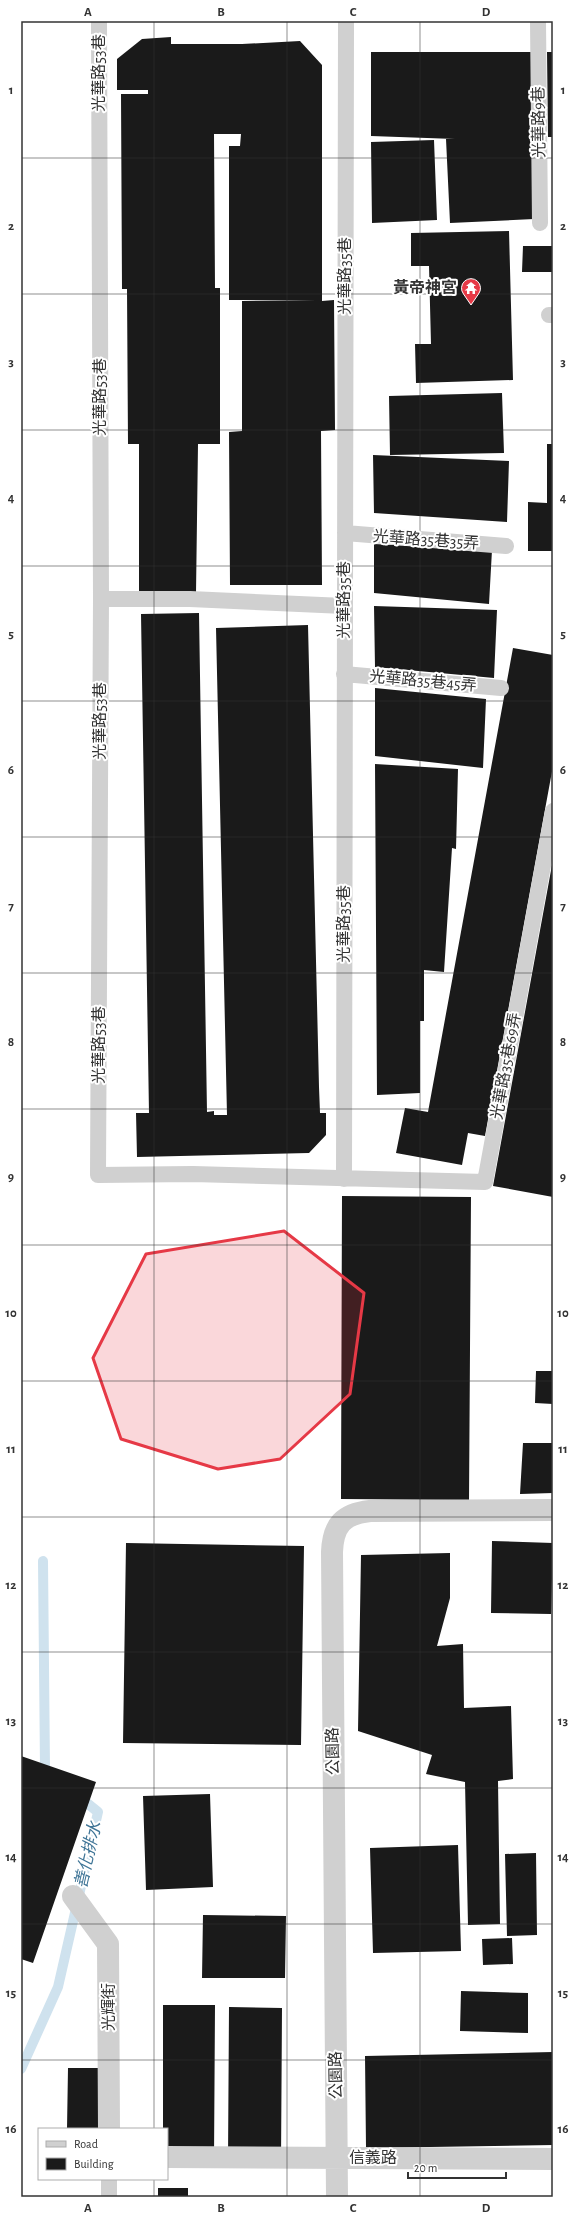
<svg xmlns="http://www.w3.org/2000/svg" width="574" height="2218" font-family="'Alegreya Sans','Noto Sans TC',sans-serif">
  <rect width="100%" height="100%" fill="#fff"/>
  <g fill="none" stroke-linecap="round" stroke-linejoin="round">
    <!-- stream -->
    <path stroke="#cfe2ee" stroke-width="10" d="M43 1561 45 1770 51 1774
      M21 2069 58 1987 98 1812 77 1795"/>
  </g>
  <!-- building -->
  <path fill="#1a1a1a" d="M171 37V44H242L300 41 322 65V301L334 300 335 430 321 431 322 585H230L229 432 242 431V301L317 300H229V146H240L241 134H214L215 288H220V444H198L196 594H139V444H128L127 289H122L121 94H148V90H117V59L142 39Z
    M371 52H531L534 219 450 223 446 139H455L371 136Z
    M547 52H553V137H548Z
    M434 140 437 220 372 223 371 142Z
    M509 231 513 380 416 383 415 344H431L429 266H411V233Z
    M523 246H553V272H522Z
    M502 393 504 453 390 455 389 396Z
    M547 444H553V551H528V502L547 503Z
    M373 455 509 461 507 522 374 513Z
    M374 544 492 550 489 604 374 593Z
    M374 606 497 610 494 678 375 667Z
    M199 613 207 1112 214 1111V1115H227L216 628 308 625 319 1087 320 1113H326V1135L309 1153 137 1157 136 1113H149L141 614Z
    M513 648 553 655V766L485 1136 468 1133 462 1165 396 1153 405 1108 428 1112Z
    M375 688 486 699 483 768 375 756Z
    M375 764 458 769 456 849 452 848 444 972 424 970V1021H420V1093L377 1095Z
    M552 865H553V1197L493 1186Z
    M342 1196 471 1197 469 1500 341 1499Z
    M536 1371H553V1404L535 1403Z
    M523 1443H553V1493L520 1494Z
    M492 1541 553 1543 551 1614 491 1613Z
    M126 1543 304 1546 301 1745 123 1743Z
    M450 1553V1598L437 1646 463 1644 464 1708 511 1706 513 1779 498 1781 500 1924 468 1925 465 1782 426 1774 432 1755 358 1731 361 1555Z
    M21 1756 96 1782 33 1963 21 1959Z
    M210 1794 213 1887 146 1890 143 1796Z
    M458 1845 461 1951 373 1953 370 1848Z
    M536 1853 537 1935 507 1936 505 1854Z
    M203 1915 286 1916 285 1978H202Z
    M512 1938 513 1964 483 1965 482 1939Z
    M461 1991 528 1993V2033L460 2031Z
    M163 2005H215L214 2160H167V2129H163Z
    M229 2007 282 2008 281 2162 228 2161Z
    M553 2052V2145L366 2148 365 2056Z
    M68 2068H99L98 2129H67Z
    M158 2188H188V2197H158Z"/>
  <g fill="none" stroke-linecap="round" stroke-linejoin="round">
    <!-- lane -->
    <path stroke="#d0d0d0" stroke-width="16" d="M99 21 101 599 98 1175 193 1174 485 1182 553 811
      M538 21 540 223
      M549 315H553
      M345 533 506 546
      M101 599H190L344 606
      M344 674 501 688
      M344 1179 346 21
      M109 2197V2179"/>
    <!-- street -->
    <path stroke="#d0d0d0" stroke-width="22" d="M73 1896 108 1944 109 2129
      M167 2157 553 2159
      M337 2197 332 1552C333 1525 343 1514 370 1511L553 1510"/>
  </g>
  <!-- marked area -->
  <path fill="#e63946" fill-opacity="0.2" stroke="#e63946" stroke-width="3" stroke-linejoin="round" d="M284 1231 364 1293 350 1394 280 1459 218 1469 121 1439 93 1358 146 1254Z"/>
  <!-- grid -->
  <path fill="none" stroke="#333" stroke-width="1" stroke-opacity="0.55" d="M154 21V2129M287 21V2197M420 21V2197M21 158H553M21 294H553M21 430H553M21 566H553M21 701H553M21 837H553M21 973H553M21 1109H553M21 1245H553M21 1381H553M21 1517H553M21 1652H553M21 1788H553M21 1924H553M21 2060H553M154 2179V2197"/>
  <!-- icons -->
  <defs>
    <g id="temple-pin" transform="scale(1)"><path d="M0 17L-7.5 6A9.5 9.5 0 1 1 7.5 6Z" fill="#e63946" stroke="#fff"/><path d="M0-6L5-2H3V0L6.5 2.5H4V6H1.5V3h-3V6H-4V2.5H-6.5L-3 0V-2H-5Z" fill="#fff"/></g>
  </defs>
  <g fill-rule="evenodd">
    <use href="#temple-pin" x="471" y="288"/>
  </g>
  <g text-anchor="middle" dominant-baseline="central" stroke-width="4" stroke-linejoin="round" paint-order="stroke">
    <!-- street labels -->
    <g font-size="16" fill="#333" stroke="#fff">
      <text transform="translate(99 73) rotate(-90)">光華路53巷</text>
      <text transform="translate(539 122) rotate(-91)">光華路9巷</text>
      <text transform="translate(345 276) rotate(-90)">光華路35巷</text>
      <text transform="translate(100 397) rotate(-90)">光華路53巷</text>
      <text transform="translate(426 540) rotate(4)">光華路35巷35弄</text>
      <text transform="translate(344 600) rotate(-90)">光華路35巷</text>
      <text transform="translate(423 681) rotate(5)">光華路35巷45弄</text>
      <text transform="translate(100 721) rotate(-90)">光華路53巷</text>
      <text transform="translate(344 924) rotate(-90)">光華路35巷</text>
      <text transform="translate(99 1045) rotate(-90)">光華路53巷</text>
      <text transform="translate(506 1066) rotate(-80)">光華路35巷69弄</text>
      <text transform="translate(333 1751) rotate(-91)">公園路</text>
      <text transform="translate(109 2007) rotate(-90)">光輝街</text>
      <text transform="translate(336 2075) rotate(-91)">公園路</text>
      <text x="373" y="2158">信義路</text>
    </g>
    <!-- poi labels -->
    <g font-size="16" font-weight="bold" fill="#333" stroke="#fff" text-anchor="end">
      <text x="457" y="288">黃帝神宮</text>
    </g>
    <!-- water labels -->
    <g font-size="17" font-style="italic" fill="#3f7597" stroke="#fff">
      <text transform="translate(88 1855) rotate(-77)">善化排水</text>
    </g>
  </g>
  <!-- border -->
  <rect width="574" height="2218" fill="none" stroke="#ffffff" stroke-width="44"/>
  <!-- legend -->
  <rect x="38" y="2128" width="130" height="52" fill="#ffffff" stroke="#adadad"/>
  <rect x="46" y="2141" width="20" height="6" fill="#d0d0d0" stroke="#adadad"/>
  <text x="74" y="2148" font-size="12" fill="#333333">Road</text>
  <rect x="46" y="2158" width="20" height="12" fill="#1a1a1a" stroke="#adadad"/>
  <text x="74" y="2168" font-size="12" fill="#333333">Building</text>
  <!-- scale -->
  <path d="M408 2172v6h98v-6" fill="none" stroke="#333333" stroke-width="2"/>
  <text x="414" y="2172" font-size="12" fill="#333333" stroke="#ffffff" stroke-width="3" paint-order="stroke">20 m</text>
  <rect x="22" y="22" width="530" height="2174" fill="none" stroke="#333" stroke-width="1.5"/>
  <g font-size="13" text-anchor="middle" font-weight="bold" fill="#333">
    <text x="88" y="16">A</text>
    <text x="221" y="16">B</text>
    <text x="353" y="16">C</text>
    <text x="486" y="16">D</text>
    <text x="11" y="94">1</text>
    <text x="563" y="94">1</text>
    <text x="11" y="230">2</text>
    <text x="563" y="230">2</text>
    <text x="11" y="366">3</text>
    <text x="563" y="366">3</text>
    <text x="11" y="502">4</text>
    <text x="563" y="502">4</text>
    <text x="11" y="638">5</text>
    <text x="563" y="638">5</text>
    <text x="11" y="774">6</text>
    <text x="563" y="774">6</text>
    <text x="11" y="910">7</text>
    <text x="563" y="910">7</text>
    <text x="11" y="1046">8</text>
    <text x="563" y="1046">8</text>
    <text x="11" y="1181">9</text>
    <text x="563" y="1181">9</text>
    <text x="11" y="1317">10</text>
    <text x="563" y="1317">10</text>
    <text x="11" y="1453">11</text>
    <text x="563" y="1453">11</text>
    <text x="11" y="1589">12</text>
    <text x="563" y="1589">12</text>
    <text x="11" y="1725">13</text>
    <text x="563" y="1725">13</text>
    <text x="11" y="1861">14</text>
    <text x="563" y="1861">14</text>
    <text x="11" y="1997">15</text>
    <text x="563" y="1997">15</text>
    <text x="11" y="2133">16</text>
    <text x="563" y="2133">16</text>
    <text x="88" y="2212">A</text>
    <text x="221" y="2212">B</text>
    <text x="353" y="2212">C</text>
    <text x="486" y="2212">D</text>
  </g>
</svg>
